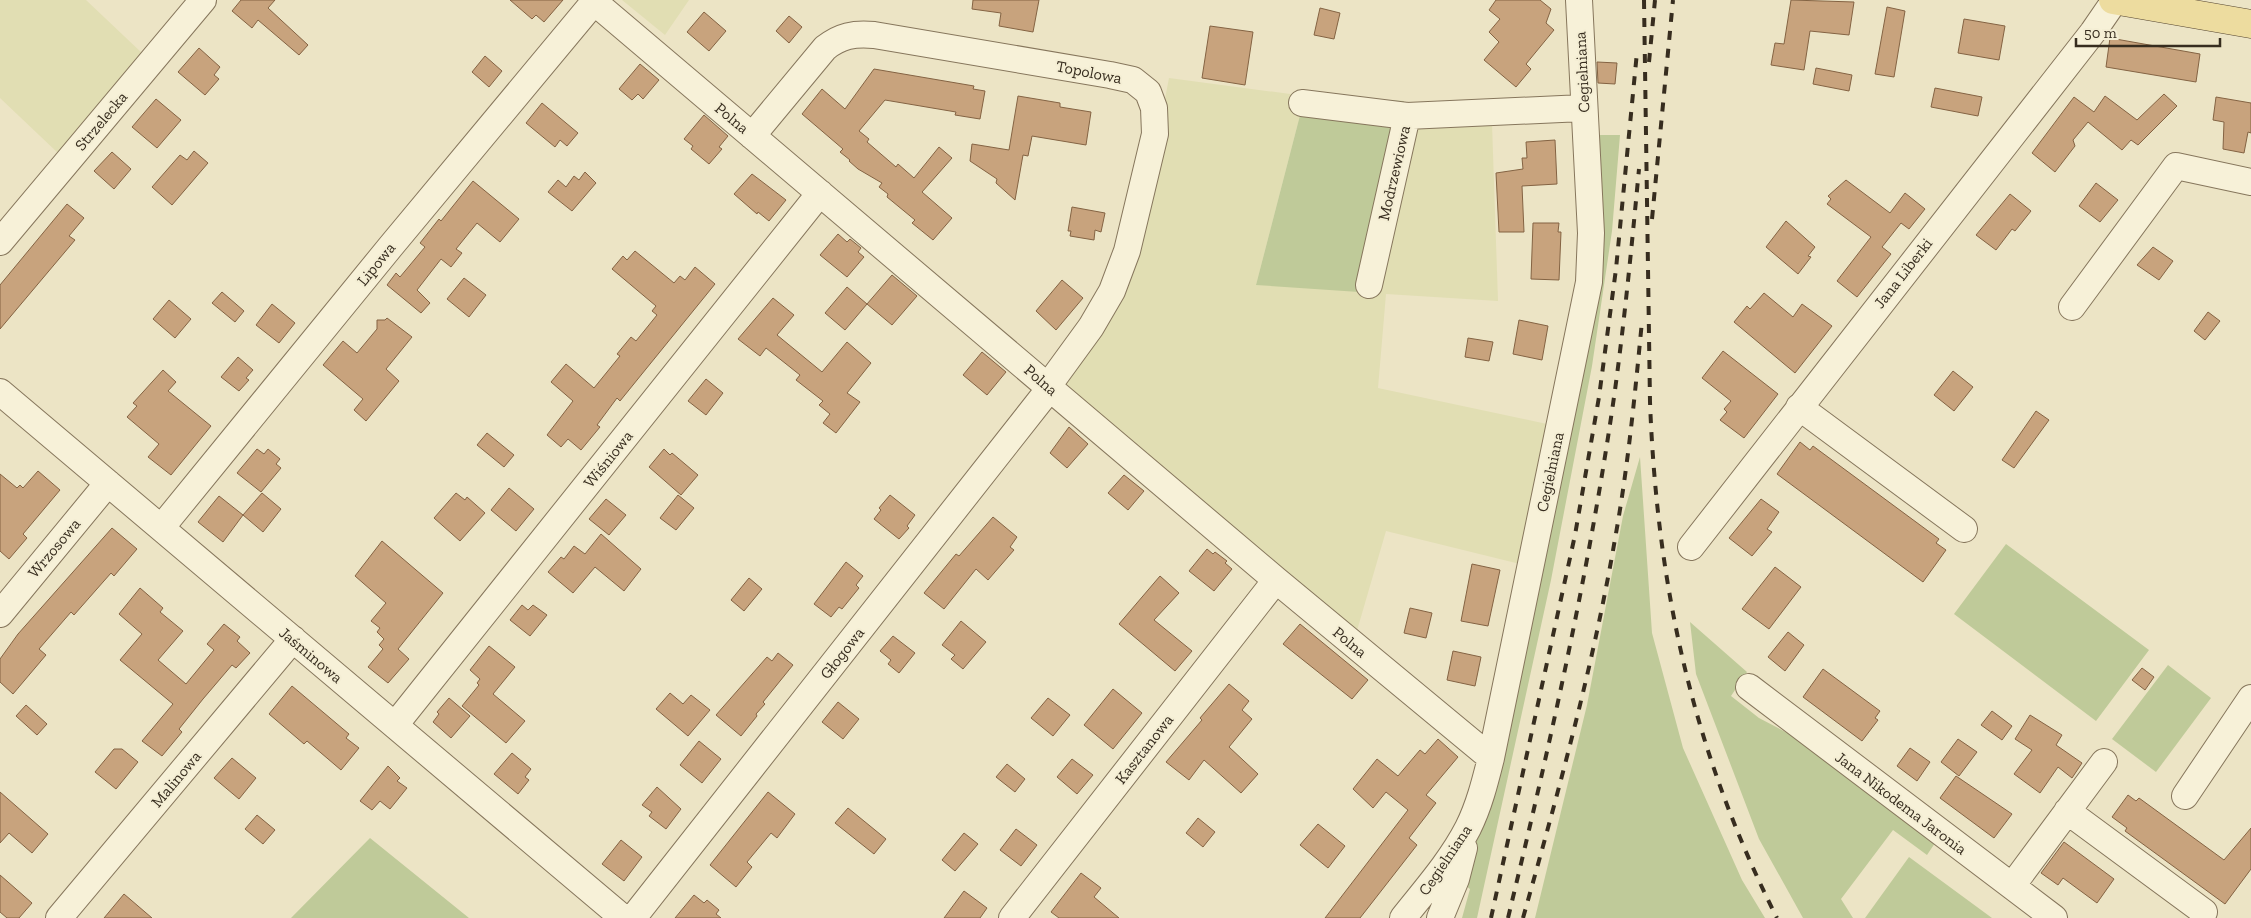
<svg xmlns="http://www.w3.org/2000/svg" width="2251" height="918" font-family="'Zilla Slab',serif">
  <rect width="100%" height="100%" fill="#ece4c5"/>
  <!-- farmland -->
  <path fill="#e1deb3" d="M0 0H86L143 54 59 154 0 98Z
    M622 0H689L665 35Z
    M1169 78 1305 96 1256 285 1412 127 1492 124 1498 301 1386 294 1378 388 1547 424 1520 564 1386 531 1356 634 1060 380 1132 270Z"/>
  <!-- green -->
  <path fill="#bfca99" d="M1305 96 1404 101 1359 292 1256 285Z
    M1593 135H1620L1612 231 1592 366 1551 580 1477 918H1462L1470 889 1461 882 1581 362Z
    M1640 457 1652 633 1683 748 1742 880 1765 918H1535L1587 705 1623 516Z
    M2006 544 2149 650 2096 721 1954 614Z
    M1690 622 1747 672 1731 696 1759 718 1810 745 1937 840 1927 855 1893 830 1841 899 1853 918H1803L1759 839 1696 674Z
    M2168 665 2211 698 2156 772 2112 739Z
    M370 838 469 918H291Z
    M1909 857 1992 918H1865Z"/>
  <!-- building -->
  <path fill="#c8a37d" stroke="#846343" d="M241 0H275L268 8 308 45 299 55 258 20 252 28 232 11Z
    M510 0H563L544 22 536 15 532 19Z
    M973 0H1039L1033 32 999 26 1001 13 972 9Z
    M1496 0H1540L1551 9 1546 23 1554 30 1526 64 1531 69 1516 87 1484 60 1499 42 1489 32 1500 19 1489 10Z
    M1791 0 1854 2 1849 35 1810 31 1804 70 1771 65 1775 43 1784 44Z
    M1887 7 1905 11 1894 77 1875 74Z
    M1320 8 1340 13 1334 39 1314 35Z
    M704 12 726 31 709 51 687 32Z
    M789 16 802 27 789 43 776 31Z
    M1964 19 2005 26 1999 60 1958 53Z
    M1210 26 1253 32 1245 85 1202 78Z
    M2110 38 2200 54 2196 82 2106 67Z
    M199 48 220 67 214 75 219 79 205 95 178 72Z
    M485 56 502 71 489 87 472 72Z
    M1597 62 1617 63 1615 84 1598 83Z
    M640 64 659 80 643 99 638 94 632 100 619 89Z
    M1816 68 1852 75 1849 91 1813 84Z
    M874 69 974 86 973 89 985 91 980 119 955 115 956 112 885 100 859 131 869 139 867 142 896 167 898 164 914 178 939 147 952 158 922 192 952 218 933 240 912 223 915 220 887 197 888 194 879 187 882 183 858 169 849 161 850 160 840 152 843 149 802 114 822 89 845 109Z
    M1935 88 1982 97 1978 116 1931 107Z
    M2164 94 2177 106 2138 145 2131 140 2122 150 2088 122 2073 140 2075 146 2055 172 2032 153 2074 97 2094 112 2105 96 2137 120Z
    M1018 96 1060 103V107L1091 112 1086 145 1032 136 1028 156 1023 155 1015 200 996 183 997 179 970 161 972 144 1009 150Z
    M2216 97 2251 103V133L2248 132 2244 153 2223 149 2224 122 2213 120Z
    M156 99 181 120 157 148 132 127Z
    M542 103 578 133 567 146 560 140 555 147 526 123Z
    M704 115 728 136 719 147 722 149 709 164 691 149 693 146 684 139Z
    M1555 140 1557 184 1522 186 1524 232H1499L1496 173 1523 169 1522 158H1527L1526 142Z
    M194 151 208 163 172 205 152 187 180 155 187 160Z
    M112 152 131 169 114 189 94 171Z
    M585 172 596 183 572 211 548 192 558 180 566 187 574 176 579 180Z
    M752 174 786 200 769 221 758 212 757 214 734 194Z
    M1846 180 1890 213 1905 193 1925 209 1909 229 1901 223 1882 247 1891 254 1857 297 1837 281 1871 237 1827 204 1831 199 1828 196Z
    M473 181 519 219 500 242 477 223 456 249 462 253 451 267 441 259 417 290 430 303 421 313 387 285 396 273 400 277 425 247 420 243 439 219 441 221Z
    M2096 183 2118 200 2100 222 2079 206Z
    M2010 194 2031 211 2015 231 2012 229 1996 250 1976 235Z
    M67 204 84 218 69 236 75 240 0 329V285Z
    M1072 207 1105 213 1101 232 1095 230 1094 240 1070 236 1071 231H1068Z
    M1786 221 1815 247 1808 256 1811 257 1798 274 1766 247Z
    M1533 223H1559L1558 232H1561L1559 280 1531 279Z
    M838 234 847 242 850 239 861 248 858 252 864 257 847 277 820 255Z
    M2153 247 2173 261 2159 280 2137 265Z
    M635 251 674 283 680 276 685 280 695 267 715 284 620 401 617 398 597 425 600 427 581 450 568 439 561 447 547 435 573 401 551 382 566 364 594 388 620 356 617 354 631 337 636 341 657 315 652 311 656 306 612 269 623 256 627 260Z
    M892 275 917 296 892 325 867 304Z
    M464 278 486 295 469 317 447 299Z
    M1062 280 1083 298 1056 330 1036 311Z
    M847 287 867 304 845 330 825 313Z
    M222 292 244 311 235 322 212 303Z
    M1764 293 1793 317 1802 304 1832 326 1795 373 1734 322 1747 306 1750 309Z
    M773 298 794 315 777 335 822 372 847 342 871 363 847 393 860 402 836 433 823 423 830 414 819 405 823 401 796 380 800 375 766 348 760 356 738 339Z
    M169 300 191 319 175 338 153 319Z
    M272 304 295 323 279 343 256 325Z
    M2208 312 2220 321 2205 340 2194 331Z
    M387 318 412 337 386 369 399 381 366 421 354 410 363 399 323 365 343 341 357 353 377 329V320H385Z
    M1519 320 1548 326 1542 360 1513 354Z
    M1468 338 1493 342 1489 361 1465 357Z
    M1723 351 1778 394 1744 438 1720 420 1727 412 1724 409 1731 401 1702 378Z
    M982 352 1006 372 987 395 963 375Z
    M238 357 253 370 246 378 249 380 239 391 221 377Z
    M163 370 176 382 168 391 211 426 171 475 148 457 159 444 127 417 137 406 133 403Z
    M1953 371 1973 387 1954 411 1934 395Z
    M706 379 723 393 706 415 688 401Z
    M2036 411 2049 420 2014 468 2002 460Z
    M1069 427 1088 444 1067 468 1050 453Z
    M487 433 514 455 504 467 477 445Z
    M1800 442 1810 450 1813 446 1939 539 1936 543 1946 550 1923 582 1777 474Z
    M257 449 264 454 268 449 280 459 276 464 281 468 261 492 237 473Z
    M664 449 670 455 672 453 698 475 681 495 649 467Z
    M38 471 60 490 23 534 27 538 9 559 0 551V474L17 488 20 485 23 488Z
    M1124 475 1144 491 1128 510 1108 493Z
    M509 488 534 509 516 531 491 510Z
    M262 493 281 509 263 532 243 515Z
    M456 493 465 500 467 497 485 513 460 541 434 518Z
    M678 495 694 508 676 530 660 518Z
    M890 495 915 515 907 526 909 528 899 539 874 519 881 510 879 508Z
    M219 496 243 515 223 542 198 522Z
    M606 499 626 515 609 535 589 519Z
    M1761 499 1779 512 1767 529 1772 532 1752 556 1729 538Z
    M993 517 1017 537 1010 547 1014 550 988 580 976 569 944 609 924 593 956 554 959 556Z
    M112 528 137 549 114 576 111 573 74 615 71 612 39 649 46 655 13 694 0 682V659L18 634Z
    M601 534 641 569 624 591 595 567 573 593 548 572 561 557 564 559 574 546 585 554Z
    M382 541 443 593 398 649 409 659 388 683 368 667 383 649 379 645 384 639 377 632 380 628 371 621 386 603 355 576Z
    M1207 549 1213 554 1215 552 1227 561 1225 563 1232 569 1214 591 1189 571Z
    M846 562 863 576 856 585 859 588 842 609 839 607 831 617 814 604Z
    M1472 564 1500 570 1488 626 1461 621Z
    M1775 567 1801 587 1769 629 1742 609Z
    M1160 576 1179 593 1154 620 1192 651 1175 671 1119 624Z
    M749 578 762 589 744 611 731 600Z
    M140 588 163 608 160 612 183 631 158 660 186 684 214 650 207 644 224 624 240 637 237 641 250 653 236 668 232 665 203 699 179 729 182 732 162 756 142 741 173 704 120 660 142 634 119 614Z
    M522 605 528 610 533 605 547 615 530 636 510 620Z
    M1410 608 1432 613 1426 638 1404 633Z
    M961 621 986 642 963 669 951 659 955 655 942 645Z
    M1300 624 1368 680 1352 699 1283 644Z
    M1788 632 1804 645 1785 671 1768 657Z
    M893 636 915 653 899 673 888 664 891 660 880 651Z
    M489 646 515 667 493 694 525 721 506 743 462 706 479 685 477 683 480 679 470 670Z
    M1453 651 1481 657 1475 686 1447 680Z
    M778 653 793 665 763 702 765 704 756 714 757 716 741 736 716 715 767 657 772 661Z
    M2142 668 2154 677 2145 690 2132 680Z
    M1823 669 1880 711 1875 718 1878 720 1862 741 1803 697Z
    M1229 684 1249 701 1242 710 1252 719 1229 747 1258 774 1241 793 1204 760 1189 780 1166 762 1202 720 1200 718Z
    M292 686 349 734 346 738 359 748 341 770 307 741 304 744 269 714Z
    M1113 689 1142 713 1113 749 1084 725Z
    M670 693 683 704 691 695 710 710 688 736 656 709Z
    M449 698 470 716 451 738 433 722 439 714 437 712Z
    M1048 698 1070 715 1053 736 1031 718Z
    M838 702 859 719 843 739 822 722Z
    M26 705 47 724 37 735 16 716Z
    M1992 711 2012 726 2002 740 1981 725Z
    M2030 715 2062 735 2056 745 2082 763 2072 778 2058 767 2040 793 2014 774 2032 750 2015 739Z
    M1438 739 1458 757 1426 795 1436 803 1409 838 1417 845 1360 918H1325L1408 810 1386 792 1373 808 1353 789 1377 759 1398 776 1420 750 1425 754Z
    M1958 739 1977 752 1959 776 1941 762Z
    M699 741 721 759 702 783 680 765Z
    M1910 748 1930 762 1917 781 1897 766Z
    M114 749H122L138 762 116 789 95 772Z
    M512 753 531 769 525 777 529 780 518 794 494 774Z
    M232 758 256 778 239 799 214 778Z
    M1072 759 1093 775 1077 794 1057 777Z
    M1007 764 1025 779 1015 792 996 777Z
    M388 766 400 778 397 781 407 788 390 809 380 801 372 810 360 801Z
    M1956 776 2012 814 1994 838 1940 798Z
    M657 787 681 809 666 829 649 816 652 812 642 805Z
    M0 792 48 834 32 853 9 833 0 843Z
    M768 792 795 814 777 838 771 833 747 862 752 867 736 887 710 865Z
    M2128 795 2136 801 2139 798 2224 860 2251 828V869L2225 904 2125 831 2127 828 2112 817Z
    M848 808 886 839 874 854 835 823Z
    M257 815 275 830 263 844 245 829Z
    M1198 818 1215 832 1203 847 1186 833Z
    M1318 824 1345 846 1328 868 1300 845Z
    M1016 829 1037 845 1021 866 1000 850Z
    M964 833 978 844 955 871 942 860Z
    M621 840 642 857 624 881 602 864Z
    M2064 842 2114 879 2097 903 2063 878 2058 885 2041 873Z
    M1081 873 1101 888 1094 897 1119 918H1059L1051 912Z
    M0 875 32 903 19 918H7L0 912Z
    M964 891 987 908 980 918H944Z
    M124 894 152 918H104Z
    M694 895 704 903 707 900 719 910 716 914 721 918H675Z"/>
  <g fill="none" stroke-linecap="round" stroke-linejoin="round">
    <!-- minor casing -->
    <g stroke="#86765c" stroke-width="28">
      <path id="minor" d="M592 0 1276 580 1491 758
        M1302 103 1407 116
        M752 136 825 48C840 36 854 33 874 35L1110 75 1133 80 1148 92 1154 108 1155 134 1127 251 1112 291 1091 327 1048 386
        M0 242 203 0
        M1369 285 1407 116 1583 108
        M2072 307 2176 166 2251 182
        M0 392 623 918
        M1799 407 1964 529
        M161 528 391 246 594 2
        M1691 547 2093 32 2115 0
        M0 614 108 483
        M1749 687 2054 918
        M395 725 820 193
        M2185 796 2251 698
        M2067 811 2204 912
        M2012 886 2104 762
        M59 918 293 639
        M633 918 1050 388
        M1012 918 1276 580
        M1403 918C1426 889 1451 861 1468 828 1479 806 1485 782 1491 758L1589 282 1591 233 1579 0
        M1440 918 1456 879 1464 848"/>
    </g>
    <!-- major casing -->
    <g stroke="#544430" stroke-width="29">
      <path id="major" d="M2113 0 2251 24"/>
    </g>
    <!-- minor -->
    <use href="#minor" stroke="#f7f1d8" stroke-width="26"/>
    <!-- major -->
    <use href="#major" stroke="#eddc9f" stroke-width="28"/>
    <!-- rail -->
    <path stroke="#372d1f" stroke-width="4" stroke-dasharray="9 9" stroke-linecap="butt" d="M1644 0 1650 402C1657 587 1693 752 1777 918
      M1649 62 1655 0
      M1652 219 1673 0
      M1491 918 1575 535 1599 397 1616 269 1637 52
      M1508 918C1550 744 1590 568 1615 390 1625 316 1632 243 1639 169
      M1523 918C1558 793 1593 667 1615 539 1628 467 1635 394 1642 321"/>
  </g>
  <g text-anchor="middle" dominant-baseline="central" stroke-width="4" stroke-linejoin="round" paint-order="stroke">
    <!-- street labels -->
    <g font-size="16" fill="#372d1f" stroke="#f4eed4">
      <text transform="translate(1089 72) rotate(11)">Topolowa</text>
      <text transform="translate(1582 72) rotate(-93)">Cegielniana</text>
      <text transform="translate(732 118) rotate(40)">Polna</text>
      <text transform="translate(101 121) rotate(-50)">Strzelecka</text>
      <text transform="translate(1394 173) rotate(-77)">Modrzewiowa</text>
      <text transform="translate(376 264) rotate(-51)">Lipowa</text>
      <text transform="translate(1903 273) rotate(-52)">Jana Liberki</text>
      <text transform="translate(1041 380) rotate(41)">Polna</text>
      <text transform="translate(608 459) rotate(-51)">Wiśniowa</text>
      <text transform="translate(1550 472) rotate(-78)">Cegielniana</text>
      <text transform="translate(54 548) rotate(-50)">Wrzosowa</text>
      <text transform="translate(1350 642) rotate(40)">Polna</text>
      <text transform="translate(842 653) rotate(-52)">Głogowa</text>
      <text transform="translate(311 655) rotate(40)">Jaśminowa</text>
      <text transform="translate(1144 749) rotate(-52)">Kasztanowa</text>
      <text transform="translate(176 779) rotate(-50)">Malinowa</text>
      <text transform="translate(1901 803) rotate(37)">Jana Nikodema Jaronia</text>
      <text transform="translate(1445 860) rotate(-56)">Cegielniana</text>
    </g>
  </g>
  <!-- scale -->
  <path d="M2076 38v8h144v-8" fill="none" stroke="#372d1f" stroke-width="2.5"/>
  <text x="2084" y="38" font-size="15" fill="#372d1f" stroke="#f4eed4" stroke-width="4" paint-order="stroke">50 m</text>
</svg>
